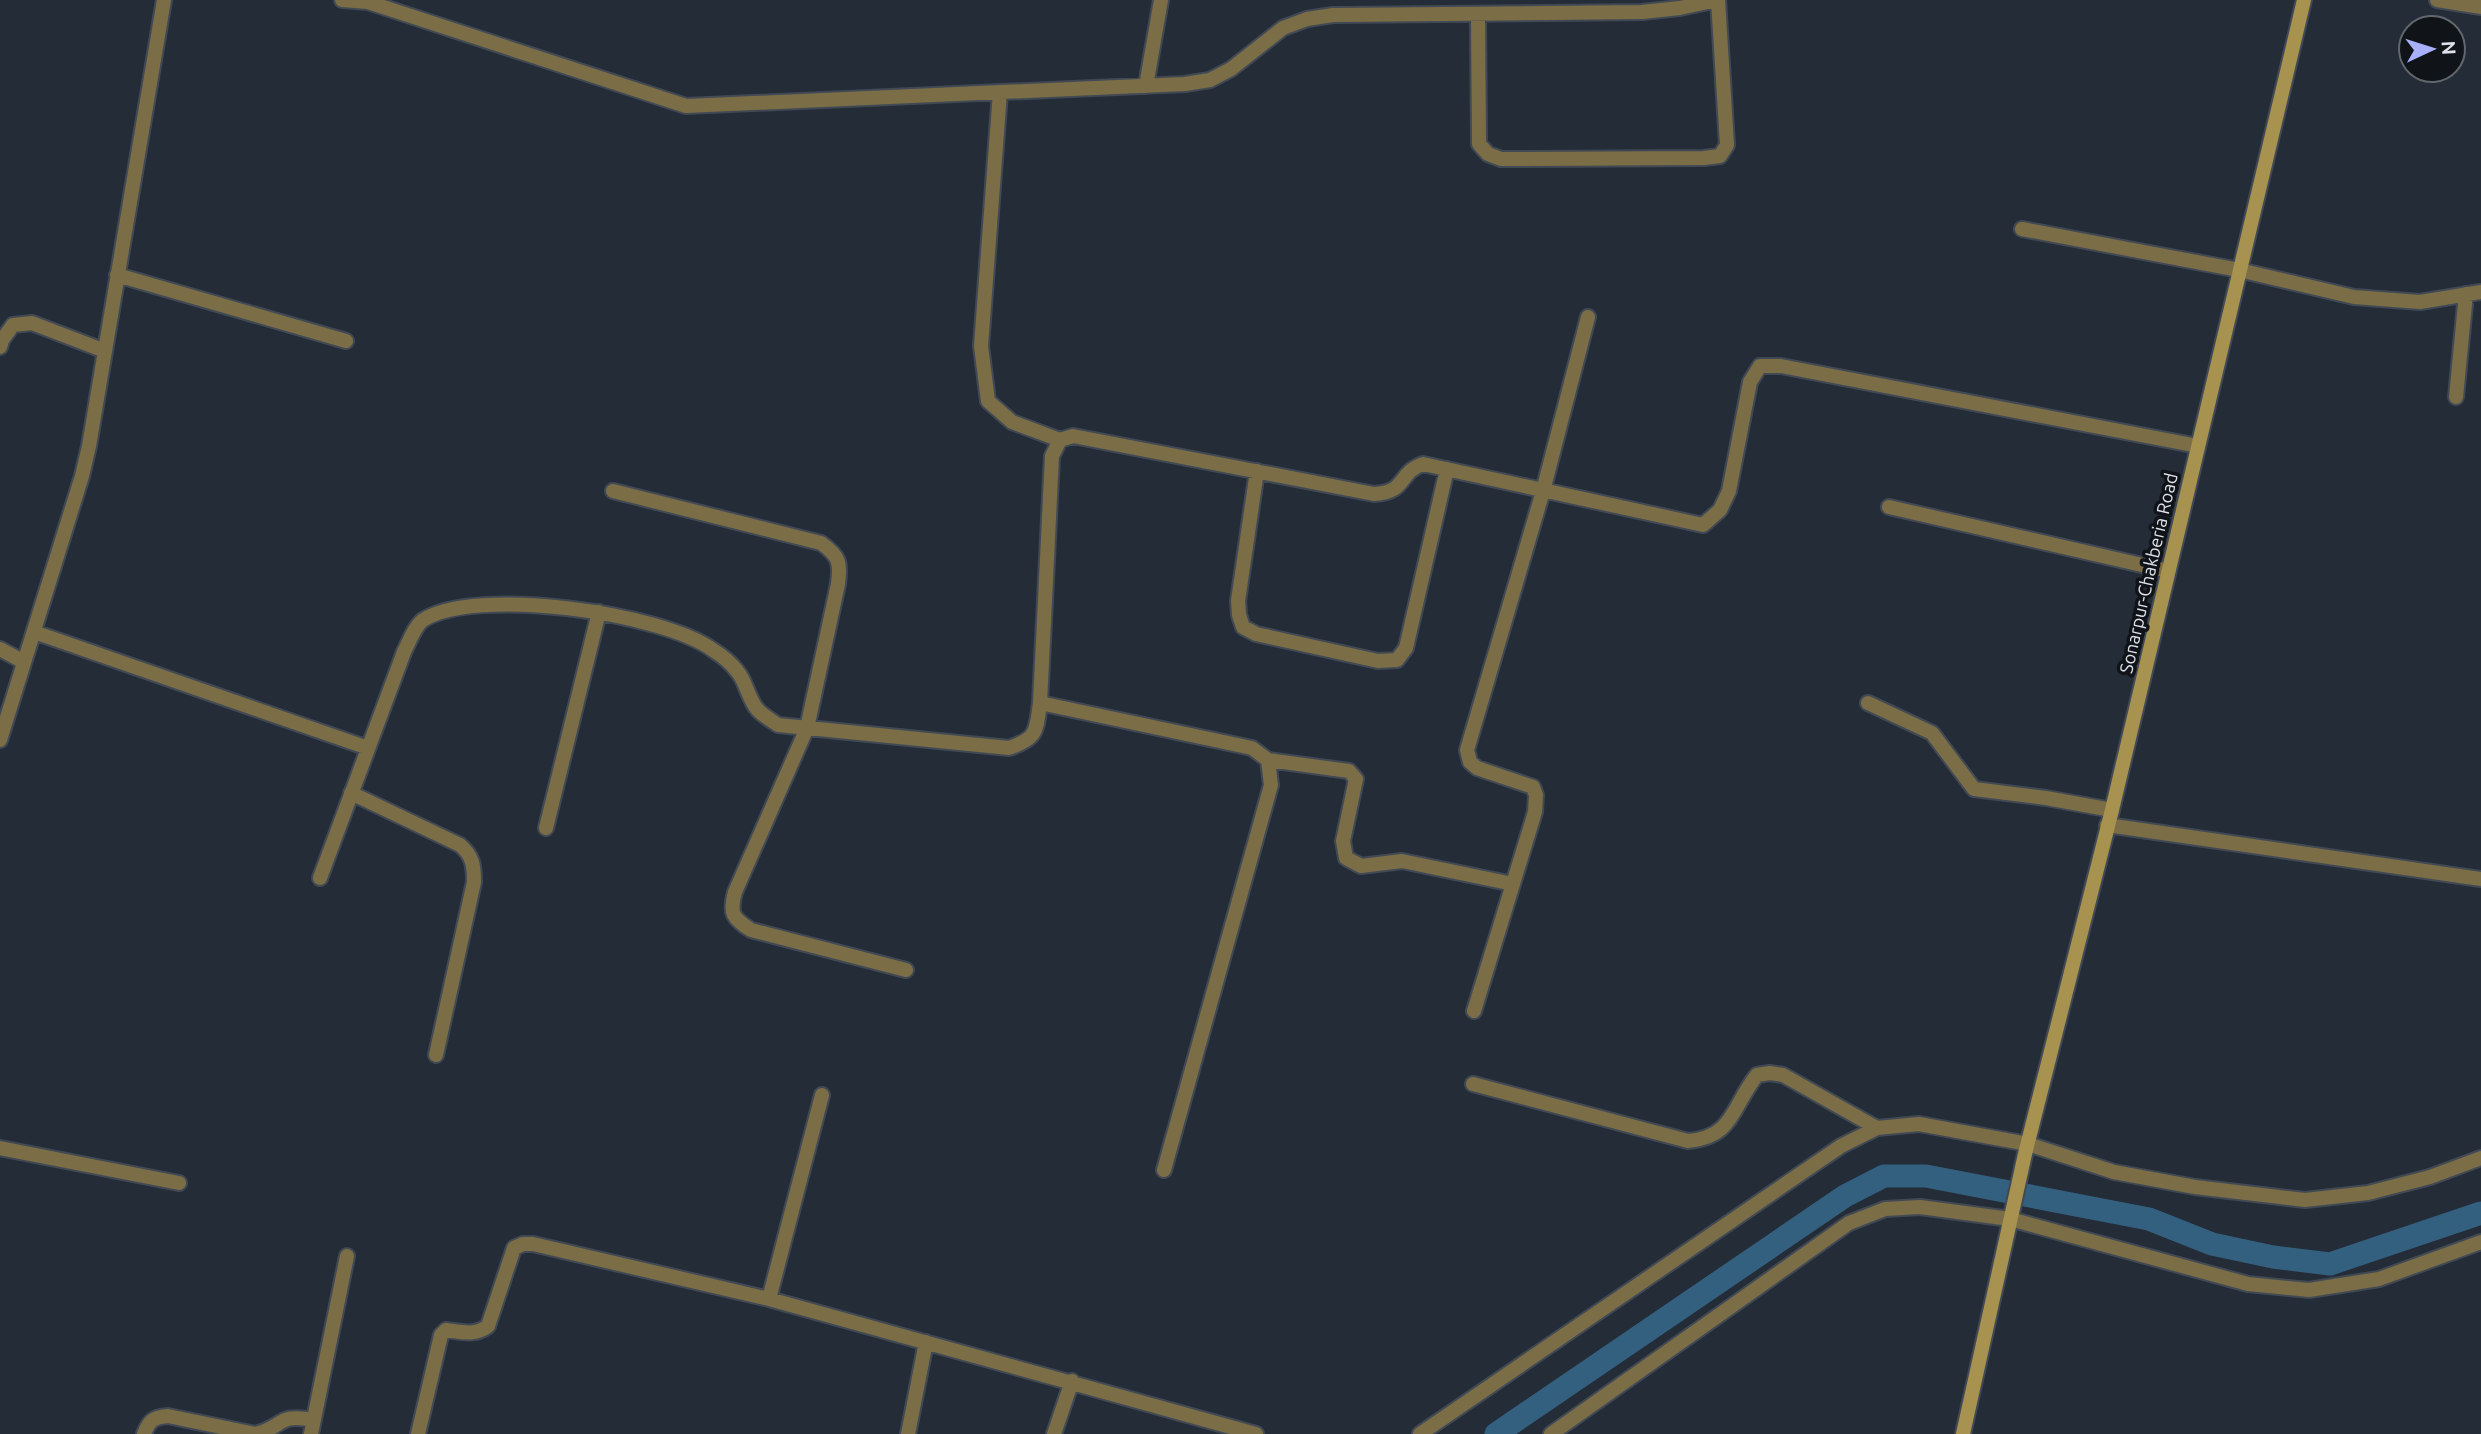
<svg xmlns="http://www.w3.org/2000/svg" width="2481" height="1434" font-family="Ubuntu,sans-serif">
  <rect width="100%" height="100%" fill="#232c37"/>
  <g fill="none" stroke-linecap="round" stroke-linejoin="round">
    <!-- canal -->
    <path stroke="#346080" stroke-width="23" d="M1496 1434 1845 1196 1884 1176H1926L2149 1219 2212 1244 2273 1257 2330 1264 2481 1213"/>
    <!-- minor casing -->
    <g stroke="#414954" stroke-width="18">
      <path id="minor" d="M342 0 368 2 686 106 1185 84 1210 80 1231 69 1283 28 1307 19 1333 15 1642 12 1680 8 1717 0
        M2437 0 2481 7
        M1478 15 1479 144 1488 154 1501 159 1704 158 1720 156 1727 145 1718 0
        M1146 86 1161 0
        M1000 92 981 346 988 401 1012 422 1060 440
        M2022 229 2239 270 2354 297 2420 302 2481 292
        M117 275 346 341
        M0 347 2 340 13 325 32 323 105 351
        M2456 397 2466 294
        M1257 471 1238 601 1239 615 1243 627 1256 634 1378 661 1397 660 1406 648 1447 469
        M613 491 821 543C839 556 841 562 838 584L807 728 735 892C729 914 733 918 751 930L906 970
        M1889 507 2168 571
        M34 632 368 748
        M0 649 24 662
        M1040 703 1252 748 1268 760 1271 785 1164 1170
        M1868 703 1932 733 1974 789 2046 798 2112 810
        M0 740 82 476 89 446 164 0
        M1268 760 1349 771 1356 779 1343 841 1346 858 1361 866 1402 861 1513 884
        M351 793 460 845C473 856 474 866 474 882L436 1055
        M2107 825 2481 879
        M546 828 599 612
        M320 878 404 652C409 642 415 626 423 620 475 586 663 613 713 650 721 655 731 663 737 671 746 681 748 698 757 709 762 715 771 720 778 725L1009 748C1038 738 1036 731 1040 703L1052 456 1060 440 1073 436 1374 494C1408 492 1397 473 1423 464L1703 525 1720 510 1729 491 1750 382 1760 366H1781L2198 446
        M1474 1011 1535 812 1536 795 1533 787 1477 768 1470 762 1467 750 1543 491 1588 317
        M1473 1084 1688 1141C1734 1137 1732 1106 1757 1075L1770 1073 1783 1075 1877 1128
        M0 1148 179 1183
        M769 1299 822 1095
        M144 1434C149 1421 153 1417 168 1416L255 1434C285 1427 276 1413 313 1420
        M311 1434 347 1256
        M418 1434 441 1335 446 1330C462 1332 475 1336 488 1326L514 1248 523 1244H533L769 1299 1256 1434
        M908 1434 926 1342
        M1054 1434 1072 1381
        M1420 1434 1841 1146 1877 1128 1919 1124 2028 1144 2114 1172 2195 1187 2305 1200 2368 1193 2430 1177 2481 1158
        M1551 1434 1849 1223 1885 1209 1920 1207 2010 1219 2248 1284 2309 1290 2379 1279 2481 1242"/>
    </g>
    <!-- secondary casing -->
    <g stroke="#414954" stroke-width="18">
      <path id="secondary" d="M1963 1434 2025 1154 2112 810 2304 0"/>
    </g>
    <!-- minor -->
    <use href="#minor" stroke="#7b6d45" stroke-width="14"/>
    <!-- secondary -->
    <use href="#secondary" stroke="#a89250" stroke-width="14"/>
  </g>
  <g text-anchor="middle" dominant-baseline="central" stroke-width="7" stroke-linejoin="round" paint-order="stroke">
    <!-- street labels -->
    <g font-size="18" fill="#dee3eb" stroke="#101419">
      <text transform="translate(2148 573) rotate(-77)">Sonarpur-Chakberia Road</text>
    </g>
  </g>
  <!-- north arrow -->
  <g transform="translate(2432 49) rotate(86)"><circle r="33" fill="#101419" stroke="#62676d" stroke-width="2"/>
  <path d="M0-5L12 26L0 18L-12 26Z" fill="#a8b0fc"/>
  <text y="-10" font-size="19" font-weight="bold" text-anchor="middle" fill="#dee3eb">N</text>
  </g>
</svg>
